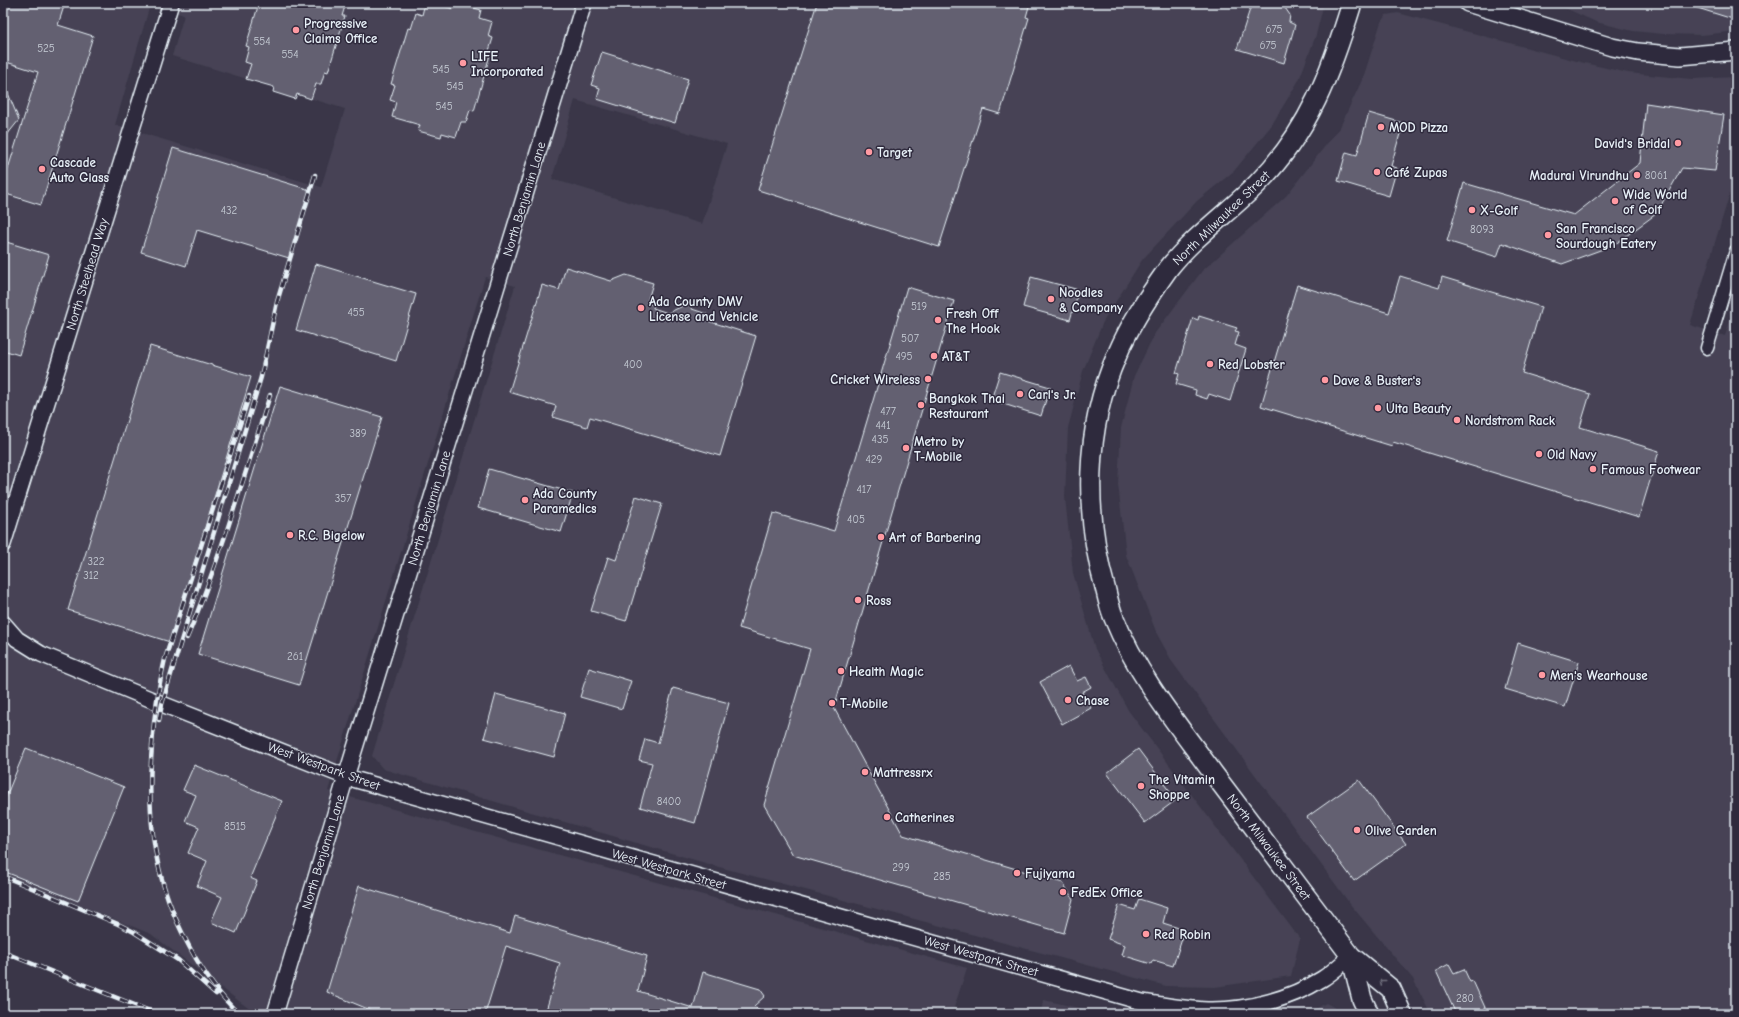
<svg xmlns="http://www.w3.org/2000/svg" width="1739" height="1017" font-family="'Comic Neue',sans-serif">
  <rect width="100%" height="100%" fill="#3a3648"/>
  <filter id="ink" filterUnits="userSpaceOnUse"><feTurbulence type="fractalNoise" baseFrequency=".025" numOctaves="2"/><feDisplacementMap in="SourceGraphic" scale="8" xChannelSelector="R" yChannelSelector="G"/><feConvolveMatrix kernelMatrix="1 2 1 2 8 2 1 2 1" color-interpolation-filters="sRGB"/></filter>
  <g filter="url(#ink)">
    <!-- built -->
    <path fill="#464354" fill-rule="evenodd" d="M3 3H1324L1316 35 1299 80 1271 126 1234 171 1197 201 1142 260 1103 322 1083 371 1068 428 1065 497 1073 573 1095 649 1128 710 1300 939 1291 976 1215 987 1166 986 719 867 383 769 372 756 515 286 485 277 328 791 967 968 952 1014H256L151 934 3 874ZM150 5 184 15 172 56 345 109 321 187 115 125ZM575 100 727 144 702 224 552 179Z
      M1554 3H1736V31L1702 35 1663 34 1633 31 1596 22Z
      M1398 13 1580 62 1628 73 1692 79 1736 77V173L1690 325 1725 336 1736 302V1014H1431L1413 979 1350 904 1173 663 1157 634 1126 555 1118 484 1121 428 1134 376 1155 333 1202 271 1286 196 1340 127 1363 78 1381 22 1386 15Z
      M1044 1000 1105 1014H1040Z
      M1326 1003 1346 1014H1307Z"/>
    <!-- building -->
    <path fill="#636171" stroke="#e8f1f8" d="M3 3H65L58 25 93 36 41 205 3 193V185L38 72 3 61Z
      M259 3H346L342 16H345L328 72 325 71 321 84H316L311 99 297 94 295 99 273 92 274 87 246 79 251 64 245 62 249 47 246 46Z
      M425 3H433L454 9 457 3 481 10 479 18 492 22 488 36 493 38 488 54 490 55 474 111 470 110 466 122H461L456 137 442 133 441 137 418 131 420 125 392 117 396 102 390 100 395 85 391 84 408 28 411 29 416 13 422 15Z
      M817 3H1030L1026 17 1029 18 1000 114 983 109 939 247 758 190Z
      M1252 3H1276L1283 5 1290 15 1289 22 1295 25 1284 63 1237 49Z
      M1692 3H1736V20L1691 6Z
      M602 52 688 79 675 123 597 99 600 88 591 85Z
      M3 81 19 120 3 140Z
      M1646 103 1724 115 1715 171 1682 168 1656 214 1614 245 1562 264 1502 243 1497 257 1447 241 1464 183 1574 215 1640 163Z
      M1369 113 1403 123 1391 166 1397 168 1389 196 1338 181 1346 152 1357 155Z
      M173 148 310 190 289 258 197 230 186 266 141 252Z
      M3 241 49 255 19 355 3 350Z
      M316 264 416 294 396 361 296 330Z
      M566 267 611 281 626 275 653 283 647 303 654 305 653 308 668 313 695 300 692 309 707 314 705 320 756 336 720 456 590 417 587 427 553 417 556 406 509 392 542 285 559 290Z
      M1400 276 1439 288 1442 277 1541 307 1522 373 1590 394 1580 427 1659 451 1639 517 1393 442 1392 446 1261 406 1297 285 1389 313Z
      M1031 277 1079 290 1070 320 1023 307Z
      M907 287 954 301 834 708 903 835 1063 883 1073 899 1064 933 793 855 764 805 810 649 739 628 773 513 834 531Z
      M1199 316 1237 328 1235 331 1239 332 1235 345 1246 349 1230 401 1209 394 1207 399 1195 395 1196 390 1176 384 1179 374 1176 373 1193 318 1198 320Z
      M150 346 251 377 170 642 68 610Z
      M1000 372 1050 387 1041 416 991 400Z
      M280 386 382 417 299 685 198 654Z
      M489 469 573 493 561 532 478 508Z
      M636 496 662 504 626 621 591 611 608 557 616 560Z
      M1518 643 1579 662 1565 707 1505 689Z
      M1069 666 1077 681 1086 677 1091 687 1082 692 1091 708 1062 724 1040 682Z
      M589 668 631 681 622 709 580 697Z
      M673 688 729 703 695 823 640 807 652 763 639 760 645 739 658 743Z
      M496 694 565 713 554 757 484 738Z
      M26 748 124 787 78 901 3 871V804Z
      M1138 749 1176 800 1145 823 1107 773Z
      M194 765 282 801 250 878 257 881 236 933 211 922 222 897 197 886 207 861 188 853 199 827 185 821 196 795 183 790Z
      M1359 780 1406 844 1354 881 1307 817Z
      M359 886 510 933 515 916 647 956 638 991 693 1008 703 972 760 989 765 996 754 1006 763 1014H545L560 963 506 946 485 1014H380L327 992Z
      M1139 899 1167 908 1163 923 1185 930 1173 966 1153 960 1151 964 1122 955 1125 945 1108 939 1119 905 1135 910Z
      M1449 964 1454 973 1464 969 1470 982 1473 981 1488 1014H1456L1436 971Z"/>
    <g fill="none" stroke-linecap="round" stroke-linejoin="round">
      <!-- minor casing -->
      <g stroke="#e8f1f8" stroke-width="15">
        <path id="minor" d="M1707 348 1736 251"/>
      </g>
      <!-- tertiary casing -->
      <g stroke="#e8f1f8" stroke-width="18">
        <path id="tertiary" d="M3 544 171 3
          M3 623 17 639 41 654 162 704 346 777 1142 1002C1165 1005 1188 1010 1212 1010 1249 1010 1290 999 1322 979 1332 973 1341 964 1351 956
          M275 1014 346 777 584 3"/>
      </g>
      <!-- secondary casing -->
      <g stroke="#e8f1f8" stroke-width="20">
        <path id="secondary" d="M1468 3 1612 47 1638 52 1680 56 1736 51"/>
      </g>
      <!-- primary casing -->
      <g stroke="#e8f1f8" stroke-width="22">
        <path id="primary" d="M1352 3C1331 72 1309 132 1257 184 1228 213 1193 237 1168 269 1148 297 1130 324 1117 355 1084 429 1084 515 1106 591 1108 600 1110 609 1114 618 1137 675 1177 724 1213 773 1259 834 1305 895 1351 956L1391 989 1402 1014
          M1351 956 1362 999 1369 1014"/>
      </g>
      <!-- minor -->
      <use href="#minor" stroke="#2f2a3d" stroke-width="12"/>
      <!-- tertiary -->
      <use href="#tertiary" stroke="#2f2a3d" stroke-width="15"/>
      <!-- secondary -->
      <use href="#secondary" stroke="#2f2a3d" stroke-width="17"/>
      <!-- primary -->
      <use href="#primary" stroke="#2f2a3d" stroke-width="19"/>
      <!-- rail casing -->
      <g stroke="#e8f1f8" stroke-width="4.5">
        <path id="rail" d="M187 638C220 559 244 477 270 395
          M159 720 162 704 261 377 277 302 315 175
          M3 876 118 924 134 932 178 960 216 994
          M3 952 157 1014
          M239 1014C219 995 203 972 190 948 154 882 146 820 152 746 154 715 158 688 165 659L249 396"/>
      </g>
      <!-- rail -->
      <use href="#rail" stroke="#2f2a3d" stroke-width="3" stroke-dasharray="9" stroke-linecap="butt"/>
    </g>
    <!-- one-way arrows -->
    <defs><path id="oneway-chevron" d="M-2-3.5L2.5 0L-2 3.5" fill="none" stroke-width="1.6" stroke-linecap="round" stroke-linejoin="round"/></defs>
    <use stroke="#70707e" href="#oneway-chevron" transform="translate(1382 982) rotate(-141)"/>
  </g>
  <!-- markers -->
  <g fill="#ff9aa2" stroke="#2f2a3d" stroke-width="1.5">
    <circle cx="296" cy="30" r="4"/>
    <circle cx="463" cy="63" r="4"/>
    <circle cx="1381" cy="127" r="4"/>
    <circle cx="1678" cy="143" r="4"/>
    <circle cx="869" cy="152" r="4"/>
    <circle cx="42" cy="169" r="4"/>
    <circle cx="1377" cy="172" r="4"/>
    <circle cx="1637" cy="175" r="4"/>
    <circle cx="1615" cy="201" r="4"/>
    <circle cx="1472" cy="210" r="4"/>
    <circle cx="1548" cy="235" r="4"/>
    <circle cx="1051" cy="299" r="4"/>
    <circle cx="641" cy="308" r="4"/>
    <circle cx="938" cy="320" r="4"/>
    <circle cx="934" cy="356" r="4"/>
    <circle cx="1210" cy="364" r="4"/>
    <circle cx="928" cy="379" r="4"/>
    <circle cx="1325" cy="380" r="4"/>
    <circle cx="1020" cy="394" r="4"/>
    <circle cx="921" cy="405" r="4"/>
    <circle cx="1378" cy="408" r="4"/>
    <circle cx="1457" cy="420" r="4"/>
    <circle cx="906" cy="448" r="4"/>
    <circle cx="1539" cy="454" r="4"/>
    <circle cx="1593" cy="469" r="4"/>
    <circle cx="525" cy="500" r="4"/>
    <circle cx="290" cy="535" r="4"/>
    <circle cx="881" cy="537" r="4"/>
    <circle cx="858" cy="600" r="4"/>
    <circle cx="841" cy="671" r="4"/>
    <circle cx="1542" cy="675" r="4"/>
    <circle cx="1068" cy="700" r="4"/>
    <circle cx="832" cy="703" r="4"/>
    <circle cx="865" cy="772" r="4"/>
    <circle cx="1141" cy="786" r="4"/>
    <circle cx="887" cy="817" r="4"/>
    <circle cx="1357" cy="830" r="4"/>
    <circle cx="1017" cy="873" r="4"/>
    <circle cx="1063" cy="892" r="4"/>
    <circle cx="1146" cy="934" r="4"/>
  </g>
  <g text-anchor="middle" dominant-baseline="central" stroke-width="3" stroke-linejoin="round" paint-order="stroke">
    <!-- number labels -->
    <g font-size="11" fill="#c7cdd6">
      <text x="1274" y="29">675</text>
      <text x="262" y="41">554</text>
      <text x="1268" y="45">675</text>
      <text x="46" y="48">525</text>
      <text x="290" y="54">554</text>
      <text x="441" y="69">545</text>
      <text x="455" y="86">545</text>
      <text x="444" y="106">545</text>
      <text x="1656" y="175">8061</text>
      <text x="229" y="210">432</text>
      <text x="1482" y="229">8093</text>
      <text x="919" y="306">519</text>
      <text x="356" y="312">455</text>
      <text x="910" y="338">507</text>
      <text x="904" y="356">495</text>
      <text x="633" y="364">400</text>
      <text x="888" y="411">477</text>
      <text x="883" y="425">441</text>
      <text x="358" y="433">389</text>
      <text x="880" y="439">435</text>
      <text x="874" y="459">429</text>
      <text x="864" y="489">417</text>
      <text x="343" y="498">357</text>
      <text x="856" y="519">405</text>
      <text x="96" y="561">322</text>
      <text x="91" y="575">312</text>
      <text x="295" y="656">261</text>
      <text x="669" y="801">8400</text>
      <text x="235" y="826">8515</text>
      <text x="901" y="867">299</text>
      <text x="942" y="876">285</text>
      <text x="1465" y="998">280</text>
    </g>
    <!-- poi labels -->
    <g font-size="13" font-weight="bold" fill="#e8f1f8" stroke="#2f2a3d" text-anchor="start">
      <text x="304" y="23">Progressive<tspan x="304" dy="15">Claims Office</tspan></text>
      <text x="471" y="56">LIFE<tspan x="471" dy="15">Incorporated</tspan></text>
      <text x="1389" y="127">MOD Pizza</text>
      <text x="1670" y="143" text-anchor="end">David's Bridal</text>
      <text x="877" y="152">Target</text>
      <text x="50" y="162">Cascade<tspan x="50" dy="15">Auto Glass</tspan></text>
      <text x="1385" y="172">Café Zupas</text>
      <text x="1629" y="175" text-anchor="end">Madurai Virundhu</text>
      <text x="1623" y="194">Wide World<tspan x="1623" dy="15">of Golf</tspan></text>
      <text x="1480" y="210">X-Golf</text>
      <text x="1556" y="228">San Francisco<tspan x="1556" dy="15">Sourdough Eatery</tspan></text>
      <text x="1059" y="292">Noodles<tspan x="1059" dy="15">&amp; Company</tspan></text>
      <text x="649" y="301">Ada County DMV<tspan x="649" dy="15">License and Vehicle</tspan></text>
      <text x="946" y="313">Fresh Off<tspan x="946" dy="15">The Hook</tspan></text>
      <text x="942" y="356">AT&amp;T</text>
      <text x="1218" y="364">Red Lobster</text>
      <text x="920" y="379" text-anchor="end">Cricket Wireless</text>
      <text x="1333" y="380">Dave &amp; Buster's</text>
      <text x="1028" y="394">Carl's Jr.</text>
      <text x="929" y="398">Bangkok Thai<tspan x="929" dy="15">Restaurant</tspan></text>
      <text x="1386" y="408">Ulta Beauty</text>
      <text x="1465" y="420">Nordstrom Rack</text>
      <text x="914" y="441">Metro by<tspan x="914" dy="15">T-Mobile</tspan></text>
      <text x="1547" y="454">Old Navy</text>
      <text x="1601" y="469">Famous Footwear</text>
      <text x="533" y="493">Ada County<tspan x="533" dy="15">Paramedics</tspan></text>
      <text x="298" y="535">R.C. Bigelow</text>
      <text x="889" y="537">Art of Barbering</text>
      <text x="866" y="600">Ross</text>
      <text x="849" y="671">Health Magic</text>
      <text x="1550" y="675">Men's Wearhouse</text>
      <text x="1076" y="700">Chase</text>
      <text x="840" y="703">T-Mobile</text>
      <text x="873" y="772">Mattressrx</text>
      <text x="1149" y="779">The Vitamin<tspan x="1149" dy="15">Shoppe</tspan></text>
      <text x="895" y="817">Catherines</text>
      <text x="1365" y="830">Olive Garden</text>
      <text x="1025" y="873">Fujiyama</text>
      <text x="1071" y="892">FedEx Office</text>
      <text x="1154" y="934">Red Robin</text>
    </g>
    <!-- street labels -->
    <g font-size="13" fill="#e8f1f8" stroke="#2f2a3d">
      <text transform="translate(524 199) rotate(-73)">North Benjamin Lane</text>
      <text transform="translate(1221 218) rotate(-44)">North Milwaukee Street</text>
      <text transform="translate(87 274) rotate(-73)">North Steelhead Way</text>
      <text transform="translate(429 508) rotate(-73)">North Benjamin Lane</text>
      <text transform="translate(324 766) rotate(20)">West Westpark Street</text>
      <text transform="translate(1269 847) rotate(53)">North Milwaukee Street</text>
      <text transform="translate(323 852) rotate(-73)">North Benjamin Lane</text>
      <text transform="translate(669 869) rotate(16)">West Westpark Street</text>
      <text transform="translate(981 956) rotate(16)">West Westpark Street</text>
    </g>
  </g>
  <!-- margin -->
  <rect width="1739" height="1017" fill="none" stroke="#2f2a3d" stroke-width="16"/>
  <rect x="8" y="8" width="1723" height="1001" fill="none" stroke="#e8f1f8" stroke-width="1.5" filter="url(#ink)"/>
</svg>
